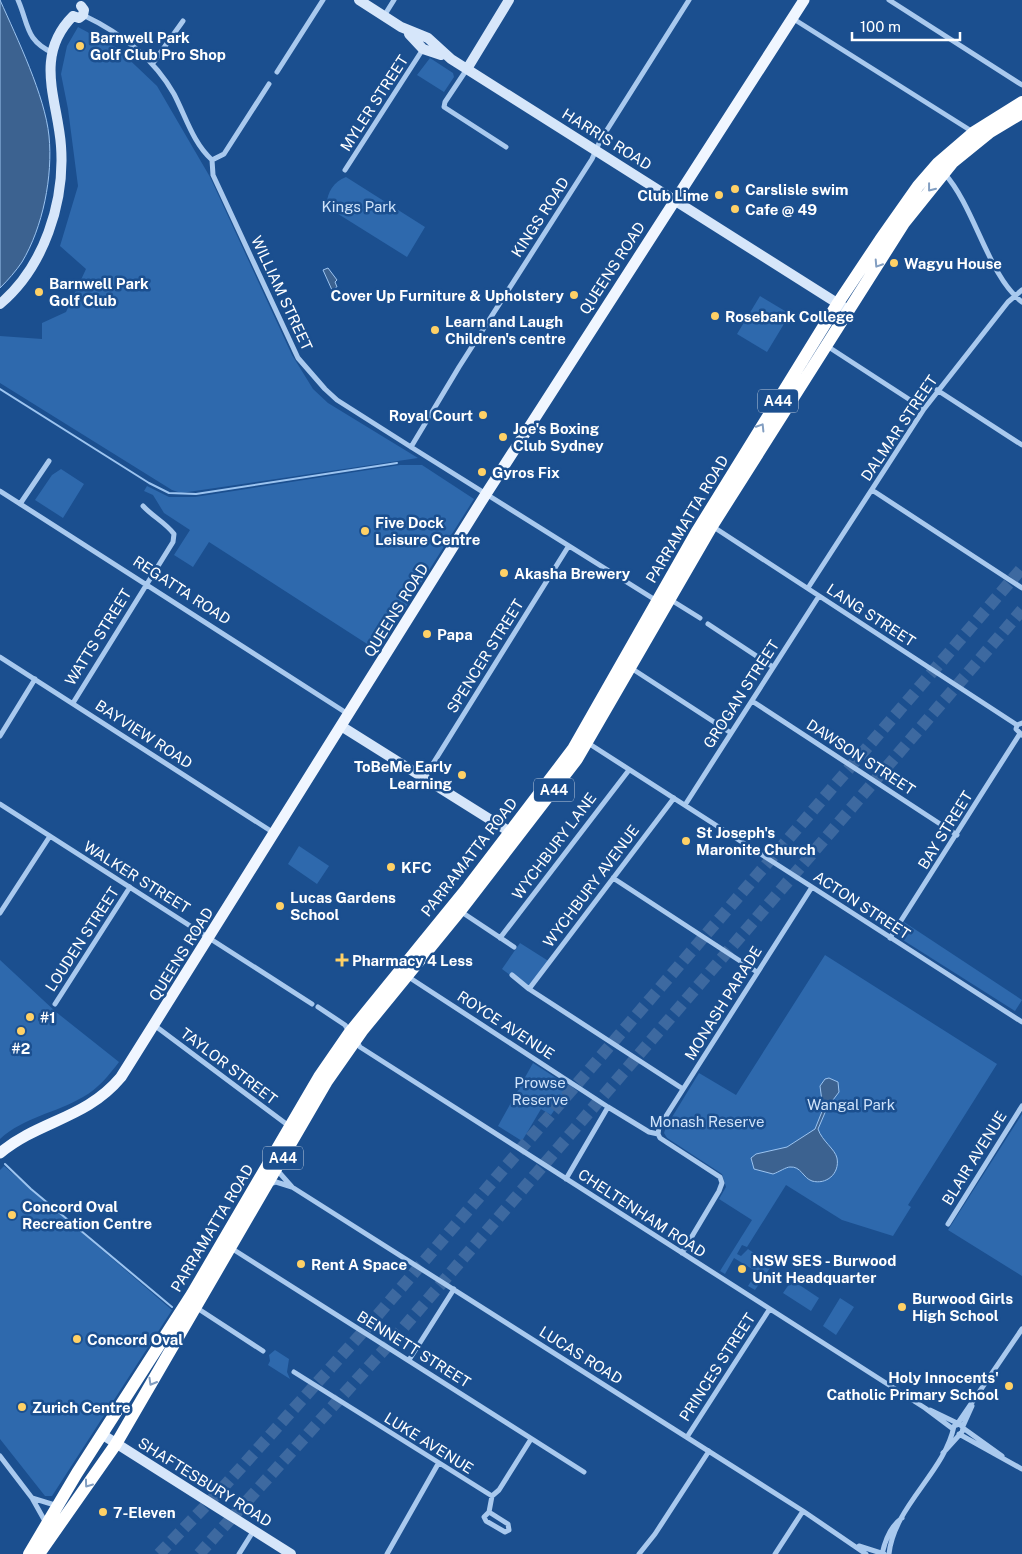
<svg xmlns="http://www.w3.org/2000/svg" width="1022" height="1554" font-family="'Public Sans',sans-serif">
  <rect width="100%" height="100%" fill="#1b4f8f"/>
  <!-- green -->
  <path fill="#2e69ad" d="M78 27 117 48 157 86 210 177 292 355 313 389 328 403 418 458 181 493 172 490 0 383V336L42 339V323L66 312 86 269 60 246 78 186 68 109 61 74 67 46Z
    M430 58 453 73 454 77 444 92 417 75Z
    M346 177 425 227 407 257 327 207C326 194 333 182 346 177Z
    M760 296 790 314 767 352 737 334Z
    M400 465H422L474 499 378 651 209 542 193 567 174 555 190 530 164 513 153 495 144 491 147 486 169 497H195Z
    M61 469 84 484 63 518 35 500 52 475Z
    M299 846 329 866 317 884 288 864Z
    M904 922 1022 1000 1015 1011 895 935Z
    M520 943 550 962 529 989 502 969Z
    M825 955 997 1064 908 1205 911 1207 893 1236 842 1220 786 1185 747 1247 742 1245 737 1254 741 1256 748 1249 772 1265 755 1290 748 1286 757 1272 734 1258 725 1274 720 1271 752 1220 719 1199 726 1187 722 1174 667 1138 664 1133 666 1127 699 1073 736 1095Z
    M0 960 56 1012 119 1062C109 1075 98 1089 83 1097 56 1113 24 1117 0 1139Z
    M533 1063 570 1087 551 1115 541 1109 522 1141 498 1126Z
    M1022 1114V1276L948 1230Z
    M4 1166 172 1310 52 1496H45L0 1439V1170Z
    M792 1280 819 1298 811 1311 783 1293Z
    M840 1298 854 1307 836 1335 823 1326Z
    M275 1350 289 1359 287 1372 290 1379 268 1365 270 1361 269 1355Z"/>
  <!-- water -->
  <path fill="#3c6290" stroke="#9cc4f0" d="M0 0C17 38 45 96 49 136 53 176 43 227 22 262 16 271 8 280 0 288Z
    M328 268 337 280 335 282 337 287 332 290 323 270Z
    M829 1078 838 1082 839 1092 827 1108 818 1129C822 1141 835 1149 837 1158 840 1174 826 1185 812 1181 803 1178 801 1166 790 1167 786 1167 779 1172 773 1174L754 1169 751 1158 756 1154 787 1147 815 1129 823 1109 820 1086 825 1079Z"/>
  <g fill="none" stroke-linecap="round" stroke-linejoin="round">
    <!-- stream -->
    <path stroke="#9cc4f0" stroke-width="2" d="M0 389 149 483 169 493 196 494 397 463
      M5 1164 31 1189 172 1307"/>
    <!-- highway-tunnel -->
    <path stroke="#3d69a0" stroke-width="12" stroke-dasharray="12 6" stroke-linecap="butt" d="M159 1554 219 1492 369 1325 1022 568
      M199 1554 391 1342 1022 610"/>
    <!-- street -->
    <path stroke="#a9c9ee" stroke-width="5" d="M18 0C29 25 25 40 53 53
      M889 0 1022 85
      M83 15C121 33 153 57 174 94 186 117 193 143 212 160L213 175 298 358 325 389 337 400 411 447 657 601
      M384 16 394 0
      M792 18 973 132
      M153 63 183 21
      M467 69 445 102 444 107 506 147
      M277 72 323 0
      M212 160 224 154 269 84
      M345 170 423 49
      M944 173C975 207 988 276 1022 302
      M827 346 924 409
      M937 390 1022 445
      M411 447 459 367 592 159 600 141 689 0
      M872 490 1022 588
      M0 491 348 714
      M20 504 49 461
      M712 526 1017 725
      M808 588 924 409 1008 302 1022 290
      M671 600 700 618
      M708 624 773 667
      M0 657 274 833
      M631 668 731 733
      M752 701 957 835
      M73 703 173 542 174 534C166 523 152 516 143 506
      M1022 735 1016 729 1017 725 1022 723
      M0 736 35 679
      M588 743 1022 1022
      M424 778 568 547
      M0 804 312 1004
      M685 805 819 596
      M613 878 757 972
      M460 911 514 947
      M0 913 50 836
      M500 938 629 770
      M890 938 1019 735
      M512 975 529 989 683 1089
      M407 976 608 1107 649 1132 658 1134 660 1138 720 1177 722 1183 719 1191 682 1253
      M529 989 674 798
      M55 1004 130 887
      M318 1007 345 1025 349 1031
      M154 1025 289 1126
      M357 1042 360 1047 925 1408 953 1429
      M658 1134 659 1127 812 887
      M277 1170 292 1187 803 1511 866 1554
      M566 1179 608 1107
      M269 1184 276 1182 292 1187
      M948 1224 1022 1106
      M231 1248 584 1472
      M197 1308 263 1351
      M409 1360 454 1289
      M294 1372 492 1496 499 1490 531 1439
      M930 1410 957 1423
      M958 1423 1022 1329
      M963 1426 972 1406
      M963 1428 1002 1456
      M959 1434 1022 1469
      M687 1437 769 1310
      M0 1456 32 1498 46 1523
      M32 1498 58 1506
      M489 1512 508 1524 509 1530 505 1532 486 1521 484 1517Z
      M489 1512 492 1496
      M859 1546 884 1554
      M239 1554 254 1530
      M387 1554 438 1464
      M639 1554 655 1534 709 1451
      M775 1554 803 1511
      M882 1554C885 1541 890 1526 902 1518
      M889 1554C894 1506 945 1472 954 1426L960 1424 963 1428 962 1432 943 1453"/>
    <!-- secondary -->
    <path stroke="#d6e6fa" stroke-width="10" d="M359 0 401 27 428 38 451 59 848 310
      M73 16 79 18 83 15 84 10 81 6
      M409 34 423 49 441 55
      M467 69 509 0
      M0 304C44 267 65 202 61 146 58 101 33 56 73 16
      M341 726 510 832
      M103 1435 291 1554"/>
    <!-- primary -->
    <path stroke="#f0f6ff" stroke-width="11" d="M0 1153C40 1120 86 1119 121 1077L486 494 804 0"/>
    <!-- highway -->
    <path stroke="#fff" stroke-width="12" d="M29 1554 77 1473 192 1294 319 1077 350 1032 468 887 573 749 696 533 838 303 880 240 918 186 938 163 974 132 1022 102
      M39 1554 116 1444 327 1081 362 1031 460 911 577 759 712 526 904 223 953 162 990 132 1022 113"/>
  </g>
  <!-- one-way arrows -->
  <defs><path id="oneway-chevron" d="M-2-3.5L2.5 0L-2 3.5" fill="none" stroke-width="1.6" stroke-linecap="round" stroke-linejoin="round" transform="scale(1.25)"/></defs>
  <g stroke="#829ec1">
    <use href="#oneway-chevron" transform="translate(931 188) rotate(128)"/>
    <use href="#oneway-chevron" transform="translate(878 264) rotate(123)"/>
    <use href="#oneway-chevron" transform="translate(761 427) rotate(-58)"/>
    <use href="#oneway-chevron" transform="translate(152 1382) rotate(120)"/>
    <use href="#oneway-chevron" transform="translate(88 1484) rotate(126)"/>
  </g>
  <!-- markers -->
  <g fill="#ffd166" stroke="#1b4f8f" stroke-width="2">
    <circle cx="80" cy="46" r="5"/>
    <circle cx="735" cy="189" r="5"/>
    <circle cx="719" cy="195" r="5"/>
    <circle cx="735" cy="209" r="5"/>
    <circle cx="894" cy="263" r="5"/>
    <circle cx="39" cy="292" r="5"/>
    <circle cx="574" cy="295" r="5"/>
    <circle cx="715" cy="316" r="5"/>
    <circle cx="435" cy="330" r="5"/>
    <circle cx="483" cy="415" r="5"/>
    <circle cx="503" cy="437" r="5"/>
    <circle cx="482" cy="472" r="5"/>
    <circle cx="365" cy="531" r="5"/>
    <circle cx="504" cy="573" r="5"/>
    <circle cx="427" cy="634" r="5"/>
    <circle cx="462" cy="775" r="5"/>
    <circle cx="686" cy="841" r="5"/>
    <circle cx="391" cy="867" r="5"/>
    <circle cx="280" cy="906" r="5"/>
    <path d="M339.5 952.5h5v5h5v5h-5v5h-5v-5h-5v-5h5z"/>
    <circle cx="30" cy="1017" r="5"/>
    <circle cx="21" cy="1031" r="5"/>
    <circle cx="12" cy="1215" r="5"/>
    <circle cx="301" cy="1264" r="5"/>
    <circle cx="742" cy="1269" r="5"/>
    <circle cx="902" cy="1307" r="5"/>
    <circle cx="77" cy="1339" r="5"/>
    <circle cx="1009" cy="1386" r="5"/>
    <circle cx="22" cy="1407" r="5"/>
    <circle cx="103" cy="1512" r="5"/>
  </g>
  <g text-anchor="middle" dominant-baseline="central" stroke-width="5" stroke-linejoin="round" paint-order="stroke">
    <!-- shield labels -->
    <g fill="#1b4f8f" stroke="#bbcadd" stroke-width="1">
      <rect x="758" y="389.5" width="40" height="23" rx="4"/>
      <rect x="534" y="778.5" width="40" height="23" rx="4"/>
      <rect x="263" y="1146.5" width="40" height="23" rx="4"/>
    </g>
    <g font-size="14" font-weight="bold" fill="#fff">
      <text x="778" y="401">A44</text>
      <text x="554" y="790">A44</text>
      <text x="283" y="1158">A44</text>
    </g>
    <!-- poi labels -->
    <g font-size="15" font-weight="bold" fill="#fff" stroke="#1b4f8f" text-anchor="start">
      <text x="90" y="37">Barnwell Park<tspan x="90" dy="17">Golf Club Pro Shop</tspan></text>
      <text x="745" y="189">Carslisle swim</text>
      <text x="709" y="195" text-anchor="end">Club Lime</text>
      <text x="745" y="209">Cafe @ 49</text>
      <text x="904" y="263">Wagyu House</text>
      <text x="49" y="283">Barnwell Park<tspan x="49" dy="17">Golf Club</tspan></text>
      <text x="564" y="295" text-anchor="end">Cover Up Furniture &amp; Upholstery</text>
      <text x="725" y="316">Rosebank College</text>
      <text x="445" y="321">Learn and Laugh<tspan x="445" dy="17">Children's centre</tspan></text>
      <text x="473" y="415" text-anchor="end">Royal Court</text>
      <text x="513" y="428">Joe's Boxing<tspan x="513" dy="17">Club Sydney</tspan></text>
      <text x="492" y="472">Gyros Fix</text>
      <text x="375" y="522">Five Dock<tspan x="375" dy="17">Leisure Centre</tspan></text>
      <text x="514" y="573">Akasha Brewery</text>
      <text x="437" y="634">Papa</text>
      <text x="452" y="766" text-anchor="end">ToBeMe Early<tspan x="452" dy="17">Learning</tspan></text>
      <text x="696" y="832">St Joseph's<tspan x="696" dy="17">Maronite Church</tspan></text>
      <text x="401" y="867">KFC</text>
      <text x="290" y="897">Lucas Gardens<tspan x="290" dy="17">School</tspan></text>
      <text x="352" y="960">Pharmacy 4 Less</text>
      <text x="40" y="1017">#1</text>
      <text x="21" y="1048" text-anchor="middle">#2</text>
      <text x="22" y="1206">Concord Oval<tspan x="22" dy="17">Recreation Centre</tspan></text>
      <text x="752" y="1260">NSW SES - Burwood<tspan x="752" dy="17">Unit Headquarter</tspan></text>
      <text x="311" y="1264">Rent A Space</text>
      <text x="912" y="1298">Burwood Girls<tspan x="912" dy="17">High School</tspan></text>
      <text x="87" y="1339">Concord Oval</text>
      <text x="999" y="1377" text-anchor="end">Holy Innocents'<tspan x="999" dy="17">Catholic Primary School</tspan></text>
      <text x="32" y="1407">Zurich Centre</text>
      <text x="113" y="1512">7-Eleven</text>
    </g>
    <!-- street labels -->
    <g font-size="15" fill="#fff" stroke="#1b4f8f">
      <text transform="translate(374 103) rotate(-57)">MYLER STREET</text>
      <text transform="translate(607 139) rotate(32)">HARRIS ROAD</text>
      <text transform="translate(540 217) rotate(-57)">KINGS ROAD</text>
      <text transform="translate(612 268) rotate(-57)">QUEENS ROAD</text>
      <text transform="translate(282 293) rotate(65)">WILLIAM STREET</text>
      <text transform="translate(899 428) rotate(-56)">DALMAR STREET</text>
      <text transform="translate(687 519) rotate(-59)">PARRAMATTA ROAD</text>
      <text transform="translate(182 590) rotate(33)">REGATTA ROAD</text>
      <text transform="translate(396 610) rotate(-58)">QUEENS ROAD</text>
      <text transform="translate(871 615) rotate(33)">LANG STREET</text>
      <text transform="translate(98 637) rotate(-58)">WATTS STREET</text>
      <text transform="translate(485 656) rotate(-58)">SPENCER STREET</text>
      <text transform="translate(741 694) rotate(-57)">GROGAN STREET</text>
      <text transform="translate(144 734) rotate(33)">BAYVIEW ROAD</text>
      <text transform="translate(861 757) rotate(33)">DAWSON STREET</text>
      <text transform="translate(945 830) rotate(-58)">BAY STREET</text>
      <text transform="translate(554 846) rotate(-53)">WYCHBURY LANE</text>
      <text transform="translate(469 857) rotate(-52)">PARRAMATTA ROAD</text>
      <text transform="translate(137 877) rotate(32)">WALKER STREET</text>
      <text transform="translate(591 886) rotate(-53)">WYCHBURY AVENUE</text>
      <text transform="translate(862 905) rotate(33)">ACTON STREET</text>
      <text transform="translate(82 939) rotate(-57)">LOUDEN STREET</text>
      <text transform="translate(181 954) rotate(-58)">QUEENS ROAD</text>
      <text transform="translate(723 1003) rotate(-58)">MONASH PARADE</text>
      <text transform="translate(506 1025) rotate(33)">ROYCE AVENUE</text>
      <text transform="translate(229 1066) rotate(37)">TAYLOR STREET</text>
      <text transform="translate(974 1158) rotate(-58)">BLAIR AVENUE</text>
      <text transform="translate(642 1213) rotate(33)">CHELTENHAM ROAD</text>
      <text transform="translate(212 1228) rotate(-59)">PARRAMATTA ROAD</text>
      <text transform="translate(414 1349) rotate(32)">BENNETT STREET</text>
      <text transform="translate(581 1355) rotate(32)">LUCAS ROAD</text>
      <text transform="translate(717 1367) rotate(-57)">PRINCES STREET</text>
      <text transform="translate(429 1443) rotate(32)">LUKE AVENUE</text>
      <text transform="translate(205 1482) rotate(32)">SHAFTESBURY ROAD</text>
    </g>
    <!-- park labels -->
    <g font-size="15" fill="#cfe3fa" stroke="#1b4f8f">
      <text x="359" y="206">Kings Park</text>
      <text x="540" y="1082">Prowse<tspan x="540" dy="17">Reserve</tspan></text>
      <text x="851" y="1104">Wangal Park</text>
      <text x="707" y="1121">Monash Reserve</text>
    </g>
  </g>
  <!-- scale -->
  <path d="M852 32v8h108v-8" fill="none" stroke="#ffffff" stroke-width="2.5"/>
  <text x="860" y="32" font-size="15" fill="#ffffff" stroke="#1b4f8f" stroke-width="4" paint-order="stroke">100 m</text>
</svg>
